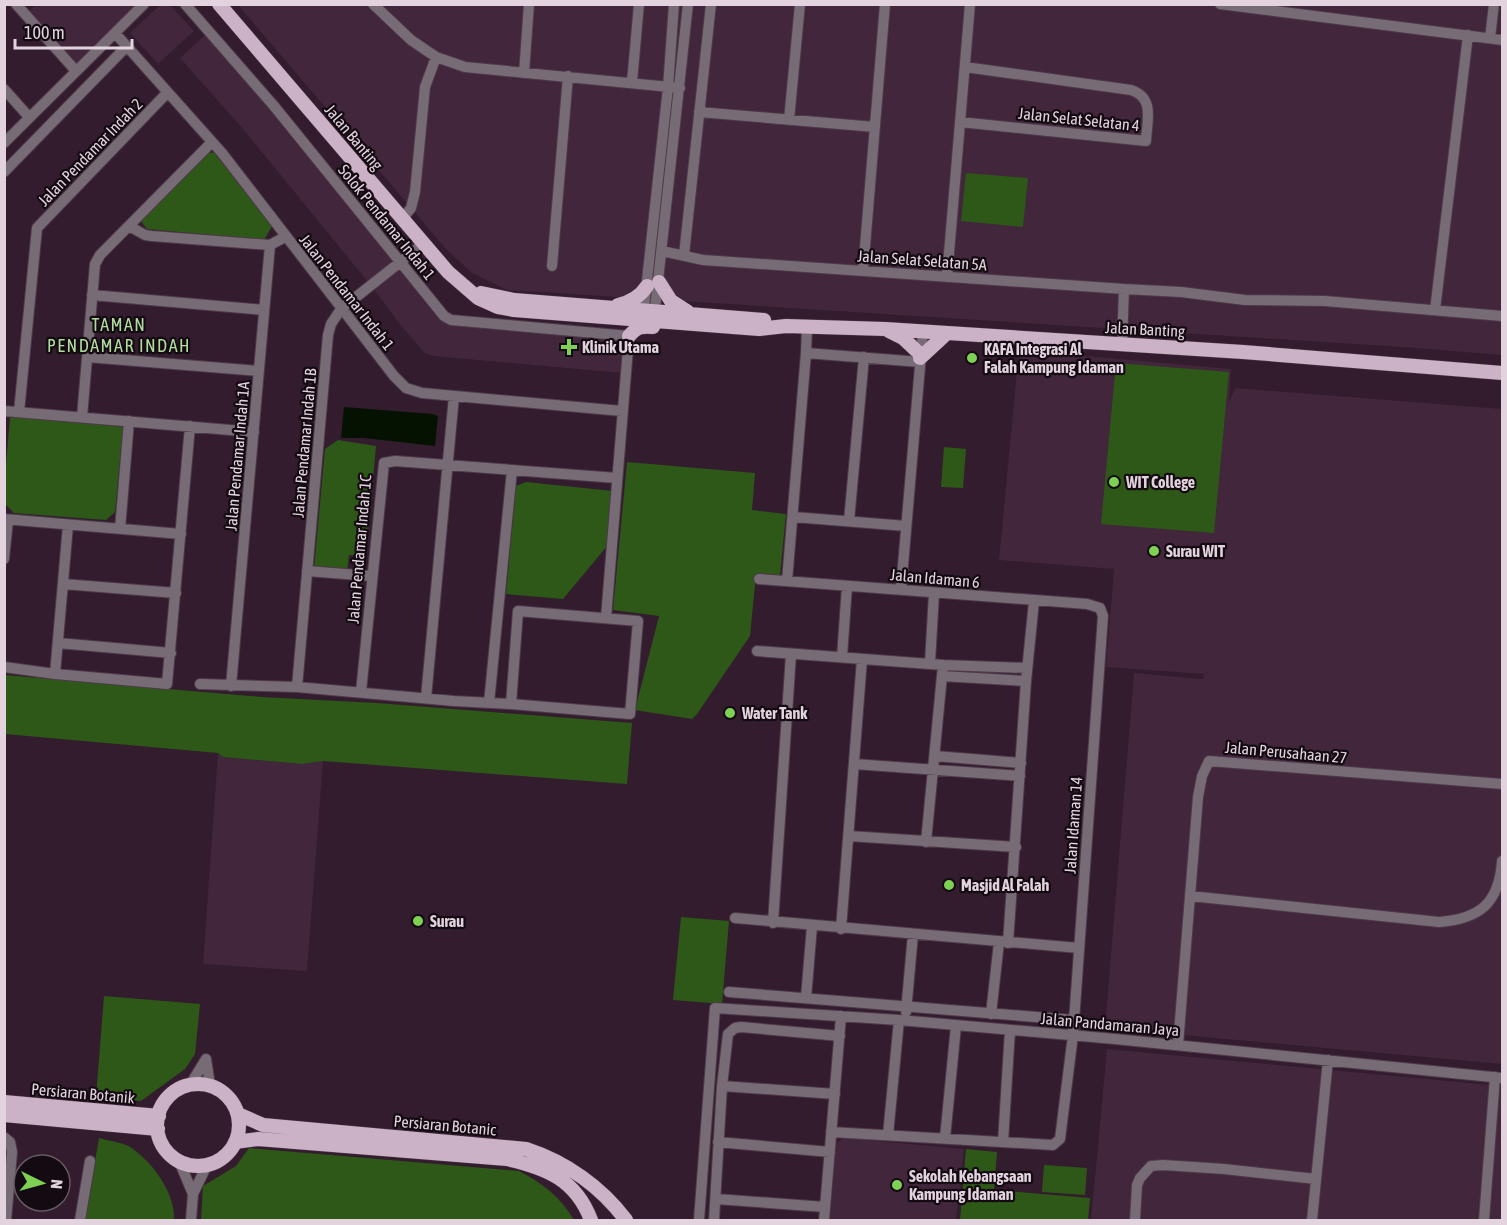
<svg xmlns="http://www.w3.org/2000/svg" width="1507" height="1225" font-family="'Asap Condensed',sans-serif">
  <rect width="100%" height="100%" fill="#321c2e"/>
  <!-- built -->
  <path fill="#41263c" d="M36 5H140L77 67 27 13Z
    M160 5H170L194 31 158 64 130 33Z
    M238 5H1502V355L1403 347 507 290 472 273 446 249Z
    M206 34 273 110 442 319 626 339 622 373 433 356 425 353 402 327 372 287 243 129 180 58Z
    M1019 350 1231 369 1229 402 1235 388 1502 409V1064L1105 1028 1134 673 1203 679 1204 674 1106 667 1114 569 999 560Z
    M218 753 223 757 302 764 323 761 307 971 203 964Z
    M1107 1049 1502 1086V1220H1091Z
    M844 1138 964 1149 956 1220H830L836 1143Z"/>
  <!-- green -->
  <path fill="#2e5817" d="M219 152 274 223 264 240 147 229 140 220 207 153Z
    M966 173 1028 178 1023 227 961 221Z
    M1116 363 1229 372 1214 533 1101 524Z
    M17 415 123 427 115 512 106 520 14 513 5 504V476L10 418Z
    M338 440 376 446 366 556 349 555 347 572 314 569 325 449Z
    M944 447 966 449 963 488 941 487Z
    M627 462 755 473 752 510 786 514 780 575 756 574 750 636 697 714 692 719 635 710 659 616 613 610Z
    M526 482 613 491 608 545 563 599 506 594 516 486Z
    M4 675 262 697 377 703 632 723 627 784 323 761 302 764 223 757 218 753 5 734Z
    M681 917 729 921 722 1004 673 1000Z
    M104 996 200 1004 195 1054 185 1069 141 1101 96 1097Z
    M99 1138C108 1141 122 1142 130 1147 152 1161 176 1194 174 1220H85Z
    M249 1148 519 1171C543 1183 561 1198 574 1220H201L203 1186 236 1166Z
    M966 1149 997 1152 994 1190 1090 1198 1088 1220H960Z
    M1044 1165 1087 1168 1085 1195 1042 1192Z"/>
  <!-- water -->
  <path fill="#051201" d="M344 407 432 414 438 416 435 446 364 438H341Z"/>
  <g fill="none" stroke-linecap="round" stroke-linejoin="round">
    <!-- minor casing -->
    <g stroke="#4e394a" stroke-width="12">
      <path id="minor" d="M16 4 76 71
        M185 4 274 106 444 316 451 320 629 336 606 618
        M373 4 411 40 436 57 465 67 680 88
        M1220 4 1502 40
        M115 33 222 153 394 376 406 388 422 393 622 411
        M1490 38 1494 4
        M524 73 529 4
        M632 82 639 4
        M4 89 29 117
        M699 112 875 127
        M789 120 800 4
        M960 122 1146 141C1147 120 1155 98 1131 90L965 67
        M4 143 144 4
        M4 172 126 47
        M402 219 411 208 415 192 425 87 436 57
        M129 226 145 235 152 236 270 245
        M662 251 703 260 1124 289 1122 345
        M684 255 711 4
        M552 266 568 76
        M863 271 885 4
        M947 277 970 4
        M1124 289 1181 292 1245 300 1325 301 1502 316
        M92 295 264 310
        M1435 310 1468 35
        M643 317 668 87 674 4
        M654 318 688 4
        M806 353 807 327
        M87 357 259 371
        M4 411 254 432
        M19 412 37 228 167 93
        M82 417 95 264 100 255 212 142
        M794 517 906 526
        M4 519 181 534
        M849 521 864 357
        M120 529 129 421
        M4 559 8 520
        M307 571 371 576
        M759 579 1087 604 1100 608 1103 616 1073 1035 1060 1139 1053 1145 831 1132
        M787 581 806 353 920 362
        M63 584 176 593
        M901 589 923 331
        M58 643 171 653
        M757 651 943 665 1027 668
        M842 657 847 586
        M930 663 934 593
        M4 667 55 674 167 684 190 426
        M55 674 68 525
        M942 676 1026 681
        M200 684 297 687 454 701 511 704 630 714 638 621 518 611 511 704
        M231 686 270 245 285 237
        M297 687 328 335 331 324 341 309 423 244
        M361 692 384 463 395 461 617 478
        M426 698 454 396
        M489 703 512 470
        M935 756 1021 763
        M854 764 1020 776
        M849 836 1016 847
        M926 842 943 665
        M1190 896 1439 922C1480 919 1499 903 1502 861
        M735 918 1079 948
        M773 923 791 654
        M841 929 862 659
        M1008 943 1026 681 1034 601
        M729 992 1073 1020
        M806 998 812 926
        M906 1012 913 934
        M991 1014 999 942
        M1178 1045 1198 797 1202 776 1209 761 1502 784
        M206 1059 210 1085
        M190 1085 206 1059
        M722 1086 835 1094
        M888 1135 899 1020
        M4 1137 10 1142 12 1152 6 1220
        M945 1138 956 1026
        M718 1142 830 1152
        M1003 1142 1010 1030
        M179 1161 193 1194
        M716 1199 825 1207
        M80 1220 90 1161
        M191 1220 193 1194 207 1165
        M699 1220 715 1008 899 1020 1115 1039 1502 1078
        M714 1220 722 1086 728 1034 735 1028 741 1027 840 1036
        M824 1220 841 1016
        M1135 1220 1137 1185 1140 1178 1151 1166 1163 1165 1224 1169 1316 1179
        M1312 1220 1328 1060
        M1484 1220 1495 1077"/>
    </g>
    <!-- major casing -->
    <g stroke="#4e394a" stroke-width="15">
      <path id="major" d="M219 4 448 272 478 298 498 307 514 310 759 329 786 326 885 329 1243 352 1502 373
        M659 282 671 301 688 312
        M481 293 514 300 764 320
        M618 305C631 302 640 297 647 286
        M889 331 903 338 921 355
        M629 336C637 327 641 326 653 327
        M920 358 947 333
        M157 1125a41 41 0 1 1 82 0a41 41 0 1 1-82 0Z
        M4 1102 159 1116
        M238 1114 263 1125 526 1149C566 1162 601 1187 626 1220
        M4 1115 158 1129
        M235 1142 258 1139 507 1159C547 1168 576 1180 591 1220"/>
    </g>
    <!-- minor -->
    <use href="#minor" stroke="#776b75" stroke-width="10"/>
    <!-- major -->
    <use href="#major" stroke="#cbb2c6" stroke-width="14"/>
  </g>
  <!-- markers -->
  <g fill="#7ed153" stroke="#140a12" stroke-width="2">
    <path d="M566 338h6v6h6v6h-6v6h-6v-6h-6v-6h6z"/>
    <circle cx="972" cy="358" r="6"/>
    <circle cx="1114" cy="482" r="6"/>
    <circle cx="1154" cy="551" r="6"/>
    <circle cx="730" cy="713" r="6"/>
    <circle cx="949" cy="885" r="6"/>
    <circle cx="418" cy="921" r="6"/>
    <circle cx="897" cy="1185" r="6"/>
  </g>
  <g text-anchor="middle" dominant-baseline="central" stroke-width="4.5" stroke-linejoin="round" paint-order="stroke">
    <!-- street labels -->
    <g font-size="16" fill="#e2d3de" stroke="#140a12">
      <text transform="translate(1079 119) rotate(6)">Jalan Selat Selatan 4</text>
      <text transform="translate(354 137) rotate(50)">Jalan Banting</text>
      <text transform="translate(90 152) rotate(-46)">Jalan Pendamar Indah 2</text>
      <text transform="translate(387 222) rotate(51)">Solok Pendamar Indah 1</text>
      <text transform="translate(922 260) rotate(4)">Jalan Selat Selatan 5A</text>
      <text transform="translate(347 292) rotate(52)">Jalan Pendamar Indah 1</text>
      <text transform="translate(1145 329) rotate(3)">Jalan Banting</text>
      <text transform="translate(304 443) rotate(-85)">Jalan Pendamar Indah 1B</text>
      <text transform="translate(237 456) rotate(-85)">Jalan Pendamar Indah 1A</text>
      <text transform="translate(359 549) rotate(-85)">Jalan Pendamar Indah 1C</text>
      <text transform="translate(935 578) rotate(5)">Jalan Idaman 6</text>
      <text transform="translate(1286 752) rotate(5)">Jalan Perusahaan 27</text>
      <text transform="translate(1073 825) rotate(-86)">Jalan Idaman 14</text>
      <text transform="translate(1110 1024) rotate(5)">Jalan Pandamaran Jaya</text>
      <text transform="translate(83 1093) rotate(5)">Persiaran Botanik</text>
      <text transform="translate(445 1125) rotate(5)">Persiaran Botanic</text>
    </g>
    <!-- poi labels -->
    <g font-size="16" font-weight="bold" fill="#e2d3de" stroke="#140a12" text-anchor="start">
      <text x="582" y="347">Klinik Utama</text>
      <text x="984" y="349">KAFA Integrasi Al<tspan x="984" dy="18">Falah Kampung Idaman</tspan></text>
      <text x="1126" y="482">WIT College</text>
      <text x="1166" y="551">Surau WIT</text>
      <text x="742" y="713">Water Tank</text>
      <text x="961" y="885">Masjid Al Falah</text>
      <text x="430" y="921">Surau</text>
      <text x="909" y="1176">Sekolah Kebangsaan<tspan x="909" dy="18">Kampung Idaman</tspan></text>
    </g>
    <!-- neighbourhood labels -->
    <g font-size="18" letter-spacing="1.5" fill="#b0dd9c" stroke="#140a12">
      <text x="119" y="324">TAMAN<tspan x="119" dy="21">PENDAMAR INDAH</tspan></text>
    </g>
  </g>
  <!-- border -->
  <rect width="1507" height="1225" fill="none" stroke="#e2d3de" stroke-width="12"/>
  <!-- north arrow -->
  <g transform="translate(42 1183) rotate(95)"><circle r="28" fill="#140a12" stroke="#665a64" stroke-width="1.5"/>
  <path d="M0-4.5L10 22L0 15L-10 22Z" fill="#7ed153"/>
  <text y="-9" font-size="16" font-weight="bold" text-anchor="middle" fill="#e2d3de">N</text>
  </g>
  <!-- scale -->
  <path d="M15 39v9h117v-9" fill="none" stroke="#e2d3de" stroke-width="3"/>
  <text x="24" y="39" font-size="18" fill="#e2d3de" stroke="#140a12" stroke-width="4.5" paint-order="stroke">100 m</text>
</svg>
